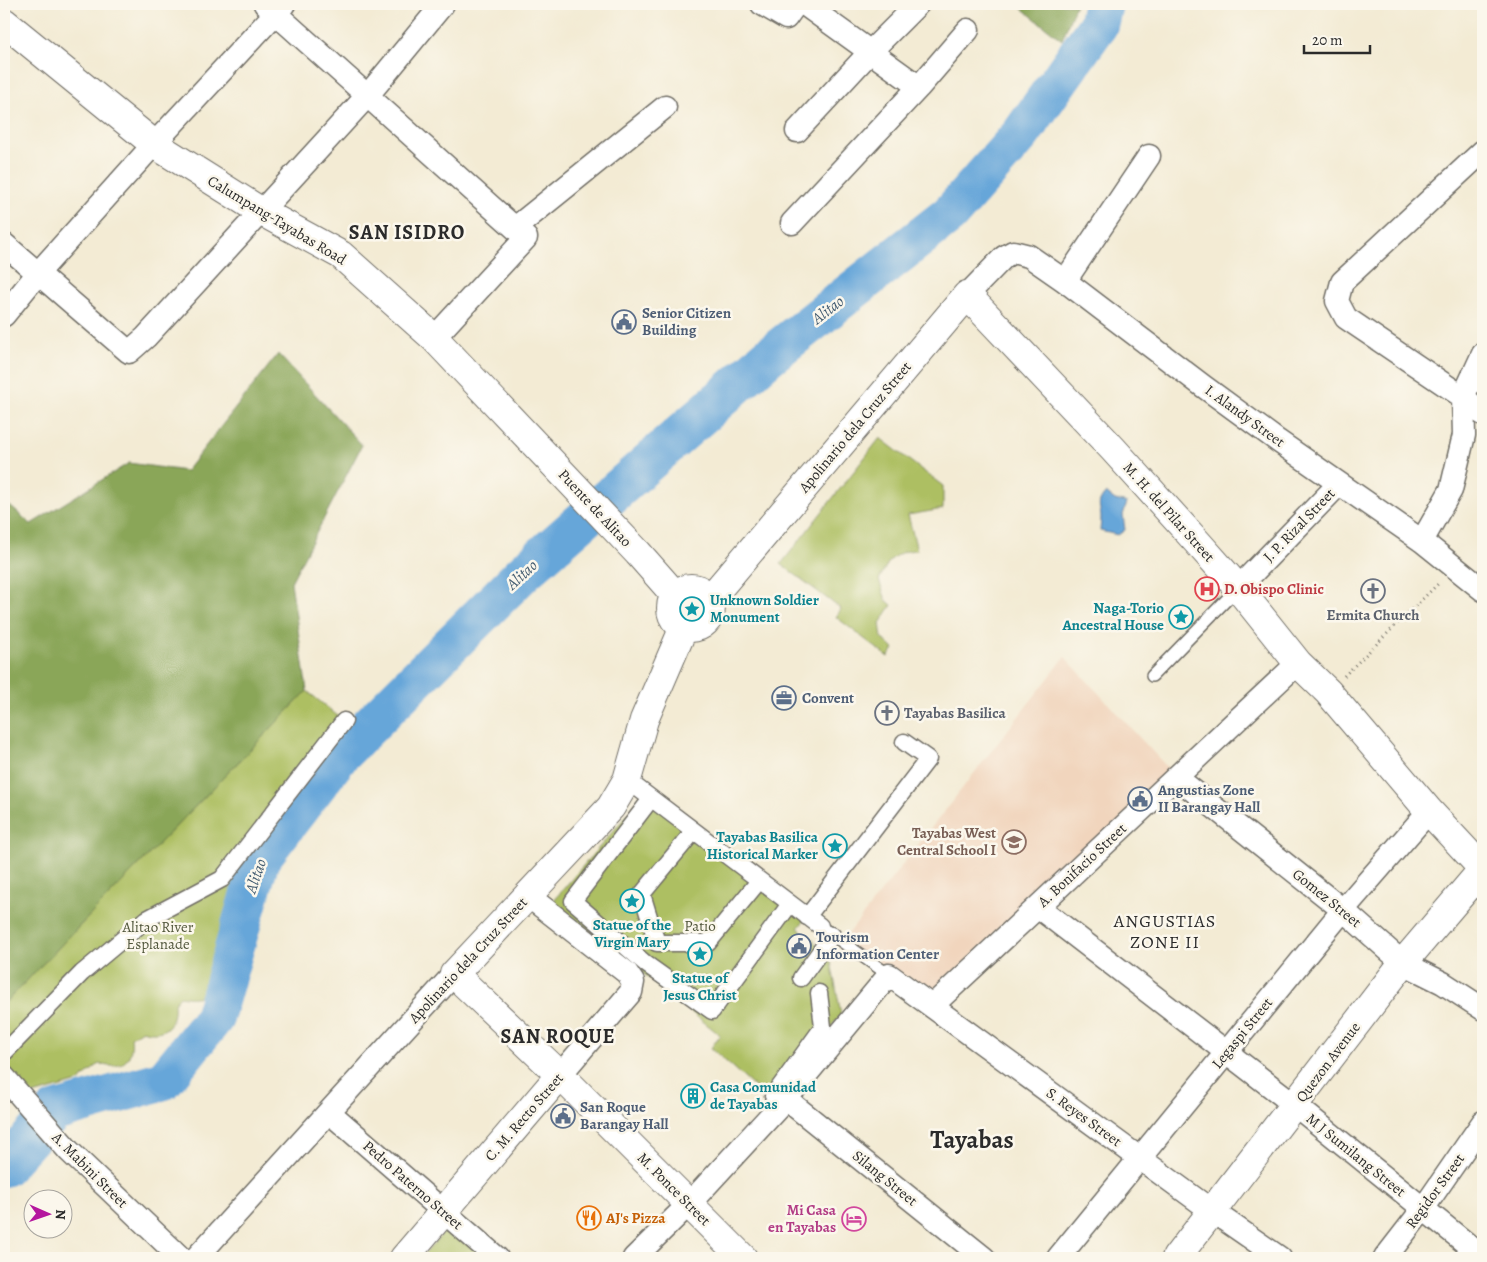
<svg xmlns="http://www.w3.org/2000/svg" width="1487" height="1262" font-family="Alegreya,serif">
  <rect width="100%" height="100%" fill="#fbf7ec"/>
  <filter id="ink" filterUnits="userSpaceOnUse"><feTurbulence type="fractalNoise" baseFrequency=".02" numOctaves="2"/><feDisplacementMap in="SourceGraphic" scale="10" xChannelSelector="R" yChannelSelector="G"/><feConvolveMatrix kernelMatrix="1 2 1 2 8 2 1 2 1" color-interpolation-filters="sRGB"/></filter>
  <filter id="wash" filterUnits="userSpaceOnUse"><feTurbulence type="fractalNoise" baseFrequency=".0096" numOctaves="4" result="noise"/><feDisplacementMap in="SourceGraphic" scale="20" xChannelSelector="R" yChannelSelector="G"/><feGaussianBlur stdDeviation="1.12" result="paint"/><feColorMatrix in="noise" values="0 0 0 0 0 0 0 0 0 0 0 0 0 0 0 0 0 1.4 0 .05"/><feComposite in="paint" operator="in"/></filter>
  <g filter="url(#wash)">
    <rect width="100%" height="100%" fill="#f3ebd4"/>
    <!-- built -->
    <path fill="#f1d5bd" d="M1065 657 1176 777 932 1006 842 942Z"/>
    <!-- green -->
    <path fill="#adbf62" stroke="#6c7546" d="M880 438 943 486V509L908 515 917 550C894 551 888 561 879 580L886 600 892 605 880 623 882 638 894 649 888 657 836 617 841 609 781 564Z
      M307 691 344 721 359 737 341 754 260 859 237 938 212 968C215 992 203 1001 180 996L174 1003C176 1026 164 1037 142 1030L131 1037C134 1060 122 1071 99 1064L78 1082 23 1098 4 1077V1004Z
      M645 794 807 917 798 928 811 938 831 962 841 1014 773 1104 711 1048 720 1035 553 901Z
      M450 1225 487 1258H421Z"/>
    <!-- forest -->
    <path fill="#8aa658" stroke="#5a6842" d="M1016 4H1076L1062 40Z
      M278 354 362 445 291 582 307 691 4 1004V501L31 524 129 463 186 471Z"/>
    <!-- water -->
    <path fill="#66a6d9" stroke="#486882" d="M1106 493 1115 500 1127 503 1123 515 1125 530 1118 535 1100 531C1100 527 1101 523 1101 519 1101 506 1095 505 1106 493Z"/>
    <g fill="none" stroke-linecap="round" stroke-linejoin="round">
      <!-- river -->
      <path stroke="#66a6d9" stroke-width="40" d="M4 1167 54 1112 164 1080 214 1018 260 859 341 754 524 572 768 357 949 215 1021 134 1098 25 1103 4"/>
    </g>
  </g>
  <g filter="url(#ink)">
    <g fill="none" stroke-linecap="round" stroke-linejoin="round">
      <!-- service casing -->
      <g stroke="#716e66" stroke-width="14">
        <path id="service" d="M1152 676 1238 588
          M827 931 889 975"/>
      </g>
      <!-- pedestrian casing -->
      <g stroke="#716e66" stroke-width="19">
        <path id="pedestrian" d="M627 780 820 926
          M651 799 573 901 646 964 712 1011 790 904
          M694 831 642 894 657 943H708L759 881
          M807 917 928 759 904 742
          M801 978 832 935
          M4 1053 82 973 147 919 222 879 344 721
          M773 1096 823 1027 819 993"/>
      </g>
      <!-- minor casing -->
      <g stroke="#716e66" stroke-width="25">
        <path id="minor" d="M265 4 526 238 434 338
          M762 4 786 18 796 4
          M804 4 919 87
          M797 131 871 51 918 4
          M1483 151 1342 282 1337 301 1346 318 1463 397 1483 414
          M792 223 919 87 968 30
          M515 228 665 107
          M4 244 129 352 146 337 368 95 443 4
          M1065 281 1149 156
          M967 295 1004 257 1013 252 1029 256 1065 281 1203 386 1278 441 1422 541 1483 590
          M4 315 39 272 154 144 284 4
          M1422 541 1451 490 1464 435 1463 397 1483 354
          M1238 588 1339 484
          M1176 777 1343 910 1403 963 1443 983 1483 1009
          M527 895 627 973 633 982 631 992 560 1075
          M1038 907 1295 1105 1483 1257
          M932 1006 1298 663
          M4 1077 69 1151 181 1258
          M786 1099 984 1258
          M329 1112 497 1258
          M196 1258 454 974
          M634 1258 690 1203 786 1099 889 975 1212 1211 1280 1258
          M1058 1258 1343 910 1429 811
          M1385 1258 1423 1209 1483 1122"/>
      </g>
      <!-- tertiary casing -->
      <g stroke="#716e66" stroke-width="30">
        <path id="tertiary" d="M684 627 644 720 627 780 611 807 454 974 560 1075 743 1258
          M404 1258 560 1075"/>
      </g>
      <!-- secondary casing -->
      <g stroke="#716e66" stroke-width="30">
        <path id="secondary" d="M4 22 154 144 262 212 341 255 434 338 638 553 675 595
          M671 608a20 20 0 1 1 40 0a20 20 0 1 1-40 0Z
          M709 600 967 295 1113 449 1198 543 1238 588 1298 663 1328 692 1429 811 1483 869
          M1176 1258 1403 963 1483 869"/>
      </g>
      <!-- path -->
      <path stroke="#716e66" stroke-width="3" stroke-dasharray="1 4" stroke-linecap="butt" d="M1344 676 1440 582"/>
      <!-- service -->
      <use href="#service" stroke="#fff" stroke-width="11"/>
      <!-- pedestrian -->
      <use href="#pedestrian" stroke="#fff" stroke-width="16"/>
      <!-- minor -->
      <use href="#minor" stroke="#fff" stroke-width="22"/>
      <!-- tertiary -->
      <use href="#tertiary" stroke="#fff" stroke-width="28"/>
      <!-- secondary -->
      <use href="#secondary" stroke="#fff" stroke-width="28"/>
    </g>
  </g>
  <!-- icons -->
  <defs>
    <g id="civic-ring" transform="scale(1.25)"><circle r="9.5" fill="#fbf7ec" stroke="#5c6f8a" stroke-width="1.5"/><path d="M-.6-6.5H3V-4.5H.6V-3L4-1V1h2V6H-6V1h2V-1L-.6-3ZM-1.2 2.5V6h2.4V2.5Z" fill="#5c6f8a"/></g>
    <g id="hospital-ring" transform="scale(1.25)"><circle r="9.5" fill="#fbf7ec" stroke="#e0444e" stroke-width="1.5"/><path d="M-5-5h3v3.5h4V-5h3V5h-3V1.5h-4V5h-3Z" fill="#e0444e"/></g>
    <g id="church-ring" transform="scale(1.25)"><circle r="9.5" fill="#fbf7ec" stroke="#6b7280" stroke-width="1.5"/><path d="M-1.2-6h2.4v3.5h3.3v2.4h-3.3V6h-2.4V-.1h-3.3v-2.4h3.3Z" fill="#6b7280"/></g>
    <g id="sight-ring" transform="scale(1.25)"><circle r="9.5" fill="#fbf7ec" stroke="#0f9aa8" stroke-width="1.5"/><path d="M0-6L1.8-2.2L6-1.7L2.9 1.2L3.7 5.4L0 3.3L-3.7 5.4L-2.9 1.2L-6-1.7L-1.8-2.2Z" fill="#0f9aa8"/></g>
    <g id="office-ring" transform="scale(1.25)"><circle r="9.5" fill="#fbf7ec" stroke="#5c6f8a" stroke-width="1.5"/><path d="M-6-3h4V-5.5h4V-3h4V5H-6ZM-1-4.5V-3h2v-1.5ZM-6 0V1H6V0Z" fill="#5c6f8a"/></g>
    <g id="school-ring" transform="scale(1.25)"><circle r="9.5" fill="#fbf7ec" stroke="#8d6e63" stroke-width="1.5"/><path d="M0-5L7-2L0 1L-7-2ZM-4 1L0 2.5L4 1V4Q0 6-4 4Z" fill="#8d6e63"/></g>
    <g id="building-ring" transform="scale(1.25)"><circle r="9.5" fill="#fbf7ec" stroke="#0f9aa8" stroke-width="1.5"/><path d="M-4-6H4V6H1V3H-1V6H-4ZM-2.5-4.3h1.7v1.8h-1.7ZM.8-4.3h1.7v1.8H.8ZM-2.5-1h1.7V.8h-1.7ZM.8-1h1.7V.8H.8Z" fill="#0f9aa8"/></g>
    <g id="restaurant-ring" transform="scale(1.25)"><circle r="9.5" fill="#fbf7ec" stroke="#e8710a" stroke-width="1.5"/><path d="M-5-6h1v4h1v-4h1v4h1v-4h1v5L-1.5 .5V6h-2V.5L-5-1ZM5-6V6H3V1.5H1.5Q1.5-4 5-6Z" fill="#e8710a"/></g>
    <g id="hotel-ring" transform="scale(1.25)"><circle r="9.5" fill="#fbf7ec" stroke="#d1479c" stroke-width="1.5"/><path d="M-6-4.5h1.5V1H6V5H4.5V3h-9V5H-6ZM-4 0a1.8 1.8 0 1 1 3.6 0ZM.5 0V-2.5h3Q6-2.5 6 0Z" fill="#d1479c"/></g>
  </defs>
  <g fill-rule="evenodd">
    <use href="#civic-ring" x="624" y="322"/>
    <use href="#hospital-ring" x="1207" y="589"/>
    <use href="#church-ring" x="1373" y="591"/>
    <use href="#sight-ring" x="692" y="609"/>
    <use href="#sight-ring" x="1181" y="617"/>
    <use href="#office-ring" x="784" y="698"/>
    <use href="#church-ring" x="887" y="713"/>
    <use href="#civic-ring" x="1140" y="799"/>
    <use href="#school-ring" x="1014" y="842"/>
    <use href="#sight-ring" x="835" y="846"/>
    <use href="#sight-ring" x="632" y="901"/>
    <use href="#civic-ring" x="799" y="946"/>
    <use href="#sight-ring" x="700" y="954"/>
    <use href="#building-ring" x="693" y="1096"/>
    <use href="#civic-ring" x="563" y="1116"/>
    <use href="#restaurant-ring" x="589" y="1218"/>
    <use href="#hotel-ring" x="854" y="1219"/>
  </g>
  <g text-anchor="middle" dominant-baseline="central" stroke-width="5" stroke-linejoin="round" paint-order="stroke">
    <!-- street labels -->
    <g font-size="15" fill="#2b2b2b" stroke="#fbf7ec">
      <text transform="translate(277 220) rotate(31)">Calumpang-Tayabas Road</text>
      <text transform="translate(1245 416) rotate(36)">I. Alandy Street</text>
      <text transform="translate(855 427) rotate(-50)">Apolinario dela Cruz Street</text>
      <text transform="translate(595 508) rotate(47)">Puente de Alitao</text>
      <text transform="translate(1169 512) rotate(48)">M. H. del Pilar Street</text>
      <text transform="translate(1299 525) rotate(-46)">J. P. Rizal Street</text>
      <text transform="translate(1082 865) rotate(-43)">A. Bonifacio Street</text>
      <text transform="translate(1327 898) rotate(39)">Gomez Street</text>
      <text transform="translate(468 960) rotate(-47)">Apolinario dela Cruz Street</text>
      <text transform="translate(1242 1033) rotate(-51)">Legaspi Street</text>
      <text transform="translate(1328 1062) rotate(-53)">Quezon Avenue</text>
      <text transform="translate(524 1117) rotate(-49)">C. M. Recto Street</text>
      <text transform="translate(1084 1117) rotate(36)">S. Reyes Street</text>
      <text transform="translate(1356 1155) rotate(39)">M J Sumilang Street</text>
      <text transform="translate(90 1170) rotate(45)">A. Mabini Street</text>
      <text transform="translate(885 1178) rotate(39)">Silang Street</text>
      <text transform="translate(413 1185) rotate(41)">Pedro Paterno Street</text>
      <text transform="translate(674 1189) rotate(45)">M. Ponce Street</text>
      <text transform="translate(1435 1191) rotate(-54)">Regidor Street</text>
    </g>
    <!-- service labels -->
    <g font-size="15" font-weight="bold" fill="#4e5e75" stroke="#fbf7ec" text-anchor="start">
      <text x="642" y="313">Senior Citizen<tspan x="642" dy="17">Building</tspan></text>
      <text x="802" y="698">Convent</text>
      <text x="1158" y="790">Angustias Zone<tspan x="1158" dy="17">II Barangay Hall</tspan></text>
      <text x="816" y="937">Tourism<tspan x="816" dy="17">Information Center</tspan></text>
      <text x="580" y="1107">San Roque<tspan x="580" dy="17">Barangay Hall</tspan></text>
    </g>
    <!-- health labels -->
    <g font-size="15" font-weight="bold" fill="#be3a42" stroke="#fbf7ec" text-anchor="start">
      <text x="1224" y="589">D. Obispo Clinic</text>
    </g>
    <!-- culture labels -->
    <g font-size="15" font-weight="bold" fill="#0d838f" stroke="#fbf7ec" text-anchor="start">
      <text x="710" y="600">Unknown Soldier<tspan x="710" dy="17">Monument</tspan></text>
      <text x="1164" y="608" text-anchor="end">Naga-Torio<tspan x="1164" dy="17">Ancestral House</tspan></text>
      <text x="818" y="837" text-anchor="end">Tayabas Basilica<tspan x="818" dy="17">Historical Marker</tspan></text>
      <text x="632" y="925" text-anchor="middle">Statue of the<tspan x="632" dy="17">Virgin Mary</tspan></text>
      <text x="700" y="978" text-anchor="middle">Statue of<tspan x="700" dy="17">Jesus Christ</tspan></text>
      <text x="710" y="1087">Casa Comunidad<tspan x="710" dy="17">de Tayabas</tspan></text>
    </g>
    <!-- worship labels -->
    <g font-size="15" font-weight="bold" fill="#5b616d" stroke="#fbf7ec">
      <text x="1373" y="615">Ermita Church</text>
      <text x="904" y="713" text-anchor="start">Tayabas Basilica</text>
    </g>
    <!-- education labels -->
    <g font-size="15" font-weight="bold" fill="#785e54" stroke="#fbf7ec" text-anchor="end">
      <text x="996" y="833">Tayabas West<tspan x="996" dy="17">Central School I</tspan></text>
    </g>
    <!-- park labels -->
    <g font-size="15" fill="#52573c" stroke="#fbf7ec">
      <text x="700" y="926">Patio</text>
      <text x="158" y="927">Alitao River<tspan x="158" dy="17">Esplanade</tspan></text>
    </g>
    <!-- hotel labels -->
    <g font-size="15" font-weight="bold" fill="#b23c85" stroke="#fbf7ec" text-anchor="end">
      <text x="836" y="1210">Mi Casa<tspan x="836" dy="17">en Tayabas</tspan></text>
    </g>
    <!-- food labels -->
    <g font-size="15" font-weight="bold" fill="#c56008" stroke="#fbf7ec" text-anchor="start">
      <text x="606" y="1218">AJ's Pizza</text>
    </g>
    <!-- water labels -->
    <g font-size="16" font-style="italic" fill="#435c71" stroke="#fbf7ec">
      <text transform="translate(828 310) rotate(-38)">Alitao</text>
      <text transform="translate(522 575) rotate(-43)">Alitao</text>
      <text transform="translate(256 876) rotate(-71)">Alitao</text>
    </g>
    <!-- quarter labels -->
    <g font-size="18" letter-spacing="1" fill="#2b2b2b" stroke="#fbf7ec">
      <text x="1165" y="921">ANGUSTIAS<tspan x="1165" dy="21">ZONE II</tspan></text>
    </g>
    <!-- district labels -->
    <g font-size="20" font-weight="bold" letter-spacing="1" fill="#2b2b2b" stroke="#fbf7ec">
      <text x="407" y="232">SAN ISIDRO</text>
      <text x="558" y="1036">SAN ROQUE</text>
    </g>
    <!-- town labels -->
    <g font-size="25" font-weight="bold" fill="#2b2b2b" stroke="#fbf7ec">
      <text x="972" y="1140">Tayabas</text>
    </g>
  </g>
  <!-- margin -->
  <rect width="1487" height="1262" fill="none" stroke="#fbf7ec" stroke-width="20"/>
  <!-- north arrow -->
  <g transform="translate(48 1214) rotate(92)"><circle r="24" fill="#fbf7ec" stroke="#a8a59f"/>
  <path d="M0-4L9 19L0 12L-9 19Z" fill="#b5179e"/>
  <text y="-8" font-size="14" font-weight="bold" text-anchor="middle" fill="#2b2b2b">N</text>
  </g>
  <!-- scale -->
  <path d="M1304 45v8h66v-8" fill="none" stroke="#2b2b2b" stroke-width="2.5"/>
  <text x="1312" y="45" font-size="15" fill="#2b2b2b" stroke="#fbf7ec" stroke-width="4" paint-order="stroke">20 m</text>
</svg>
